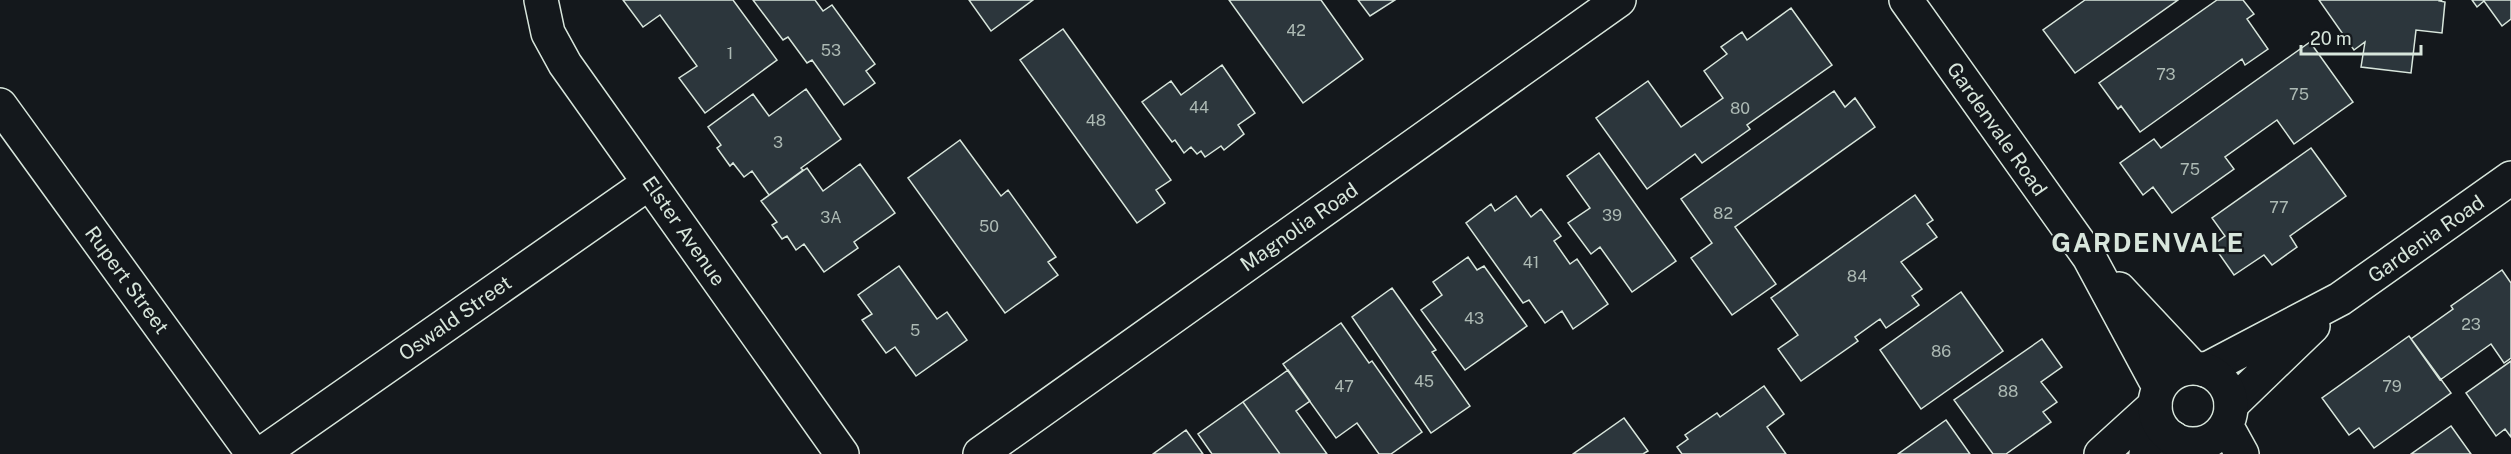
<svg xmlns="http://www.w3.org/2000/svg" width="2511" height="454" font-family="'Public Sans',sans-serif">
  <rect width="100%" height="100%" fill="#14181c"/>
  <!-- building -->
  <path fill="#2c363c" stroke="#d8e6dc" stroke-width="1.5" d="M623 0H733L777 60 705 113 679 78 697 66 660 15 643 27Z
    M753 0H815L823 11 832 5 875 64 866 71 875 83 844 105 812 60 807 63 788 37 783 40Z
    M969 0H1033L991 31Z
    M1229 0H1321L1363 59 1303 103Z
    M1358 0H1395L1370 16Z
    M2085 0H2178L2075 73 2043 30Z
    M2217 0H2243L2254 14 2247 19 2268 49 2245 65 2242 59 2140 132 2121 106 2118 109 2099 83Z
    M2319 0H2442L2440 1 2445 2 2442 33 2416 30 2411 73 2361 67 2365 42 2354 50Z
    M2472 0H2511V19L2502 26 2484 1 2477 7Z
    M1791 8 1832 65 1747 125 1750 129 1702 163 1695 154 1647 189 1596 118 1648 81 1681 127 1723 98 1704 71 1727 54 1721 47 1742 32 1747 40Z
    M1063 29 1171 180 1156 190 1165 203 1137 223 1020 60Z
    M2310 42 2353 102 2294 144 2277 120 2225 157 2234 169 2172 213 2153 187 2143 195 2120 163 2154 139 2161 148Z
    M1222 65 1255 113 1238 125 1244 134 1224 150 1221 146 1205 157 1201 151 1197 154 1191 147 1184 153 1175 140 1172 142 1142 102 1171 81 1181 95Z
    M806 89 841 139 801 168 803 170 769 195 752 171 744 177 733 163 730 166 717 148 721 145 708 127 753 94 769 116Z
    M1834 91 1845 107 1855 98 1875 127 1735 227 1776 284 1732 315 1691 258 1712 243 1681 199Z
    M960 140 1001 196 1008 190 1056 257 1048 262 1058 275 1005 313 908 178Z
    M2311 148 2346 196 2290 236 2297 247 2272 265 2264 255 2234 275 2213 245 2225 236 2212 218Z
    M1599 153 1676 261 1632 292 1600 247 1591 254 1568 223 1590 208 1567 176Z
    M860 164 895 213 854 242 858 248 824 272 804 244 796 250 787 236 782 239 772 225 777 222 761 201 807 168 823 191Z
    M1915 195 1933 220 1927 224 1937 237 1901 262 1922 289 1912 296 1919 305 1886 328 1880 319 1855 337 1858 341 1801 381 1778 349 1798 335 1771 298Z
    M1516 196 1531 217 1541 209 1561 236 1554 241 1570 264 1577 259 1608 304 1573 329 1562 311 1545 323 1529 300 1523 303 1466 223 1491 204 1495 211Z
    M1468 257 1477 270 1484 266 1527 326 1465 370 1421 310 1442 295 1433 282Z
    M899 266 937 319 947 312 967 340 916 376 895 347 886 353 862 320 872 314 858 295Z
    M2502 270 2511 283V358L2504 363 2491 344 2440 380 2411 339 2453 309 2451 306Z
    M1392 288 1436 350 1432 352 1470 406 1431 433 1352 317Z
    M1961 292 2003 351 1921 409 1880 350Z
    M1341 323 1369 363 1372 361 1422 432 1391 454H1379L1357 423 1336 438 1283 364Z
    M2409 336 2451 393 2374 448 2359 428 2349 435 2322 398Z
    M2042 339 2062 367 2041 382 2057 402 2043 412 2051 422 2006 454H1993L1954 400Z
    M2511 361V437L2505 429 2496 436 2466 393Z
    M1288 370 1310 401 1296 411 1327 454H1280L1243 402Z
    M1764 386 1784 414 1767 427 1786 454H1682L1677 447 1688 439 1685 435 1717 413 1720 417Z
    M1243 402 1280 454H1212L1198 434Z
    M1624 418 1648 451 1643 454H1573Z
    M1946 420 1970 454H1898Z
    M2451 426 2471 454H2411Z
    M1186 430 1203 454H1153Z"/>
  <g fill="none" stroke-linecap="round" stroke-linejoin="round">
    <!-- street casing -->
    <g stroke="#d8e6dc" stroke-width="36">
      <path id="street" d="M541 0 548 33 565 64 842 454
        M0 105 253 454
        M2205 370 2340 299 2511 178
        M2231 405 2313 326
        M261 454 649 183
        M980 454 1619 0
        M2101 454 2155 405
        M2146 454 2173 438"/>
    </g>
    <!-- secondary casing -->
    <g stroke="#d8e6dc" stroke-width="36">
      <path id="secondary" d="M1906 0 2089 257 2159 387
        M2119 289 2193 368
        M2155 406a38 38 0 1 1 76 0a38 38 0 1 1-76 0Z
        M2226 425 2242 454"/>
    </g>
    <!-- street -->
    <use href="#street" stroke="#14181c" stroke-width="33"/>
    <!-- secondary -->
    <use href="#secondary" stroke="#14181c" stroke-width="33"/>
  </g>
  <g text-anchor="middle" dominant-baseline="central" stroke-width="4.5" stroke-linejoin="round" paint-order="stroke">
    <!-- number labels -->
    <g font-size="16" fill="#adbab4">
      <text x="1296" y="30">42</text>
      <text x="831" y="50">53</text>
      <text x="730" y="53">1</text>
      <text x="2166" y="74">73</text>
      <text x="2299" y="94">75</text>
      <text x="1199" y="107">44</text>
      <text x="1740" y="108">80</text>
      <text x="1096" y="120">48</text>
      <text x="778" y="142">3</text>
      <text x="2190" y="169">75</text>
      <text x="2279" y="207">77</text>
      <text x="1723" y="213">82</text>
      <text x="1612" y="215">39</text>
      <text x="831" y="217">3A</text>
      <text x="989" y="226">50</text>
      <text x="1531" y="262">41</text>
      <text x="1857" y="276">84</text>
      <text x="1474" y="318">43</text>
      <text x="2471" y="324">23</text>
      <text x="915" y="330">5</text>
      <text x="1941" y="351">86</text>
      <text x="1424" y="381">45</text>
      <text x="1344" y="386">47</text>
      <text x="2392" y="386">79</text>
      <text x="2008" y="391">88</text>
    </g>
    <!-- street labels -->
    <g font-size="20" fill="#d8e6dc" stroke="#14181c">
      <text transform="translate(1997 129) rotate(55)">Gardenvale Road</text>
      <text transform="translate(1299 227) rotate(-35)">Magnolia Road</text>
      <text transform="translate(684 231) rotate(55)">Elster Avenue</text>
      <text transform="translate(2426 239) rotate(-35)">Gardenia Road</text>
      <text transform="translate(127 280) rotate(54)">Rupert Street</text>
      <text transform="translate(455 318) rotate(-35)">Oswald Street</text>
    </g>
    <!-- district labels -->
    <g font-size="26" font-weight="bold" letter-spacing="1.5" fill="#d8e6dc" stroke="#14181c">
      <text x="2148" y="242">GARDENVALE</text>
    </g>
  </g>
  <!-- scale -->
  <path d="M2301 45v9h120v-9" fill="none" stroke="#d8e6dc" stroke-width="3"/>
  <text x="2310" y="45" font-size="18" fill="#d8e6dc" stroke="#14181c" stroke-width="4.5" paint-order="stroke">20 m</text>
</svg>
